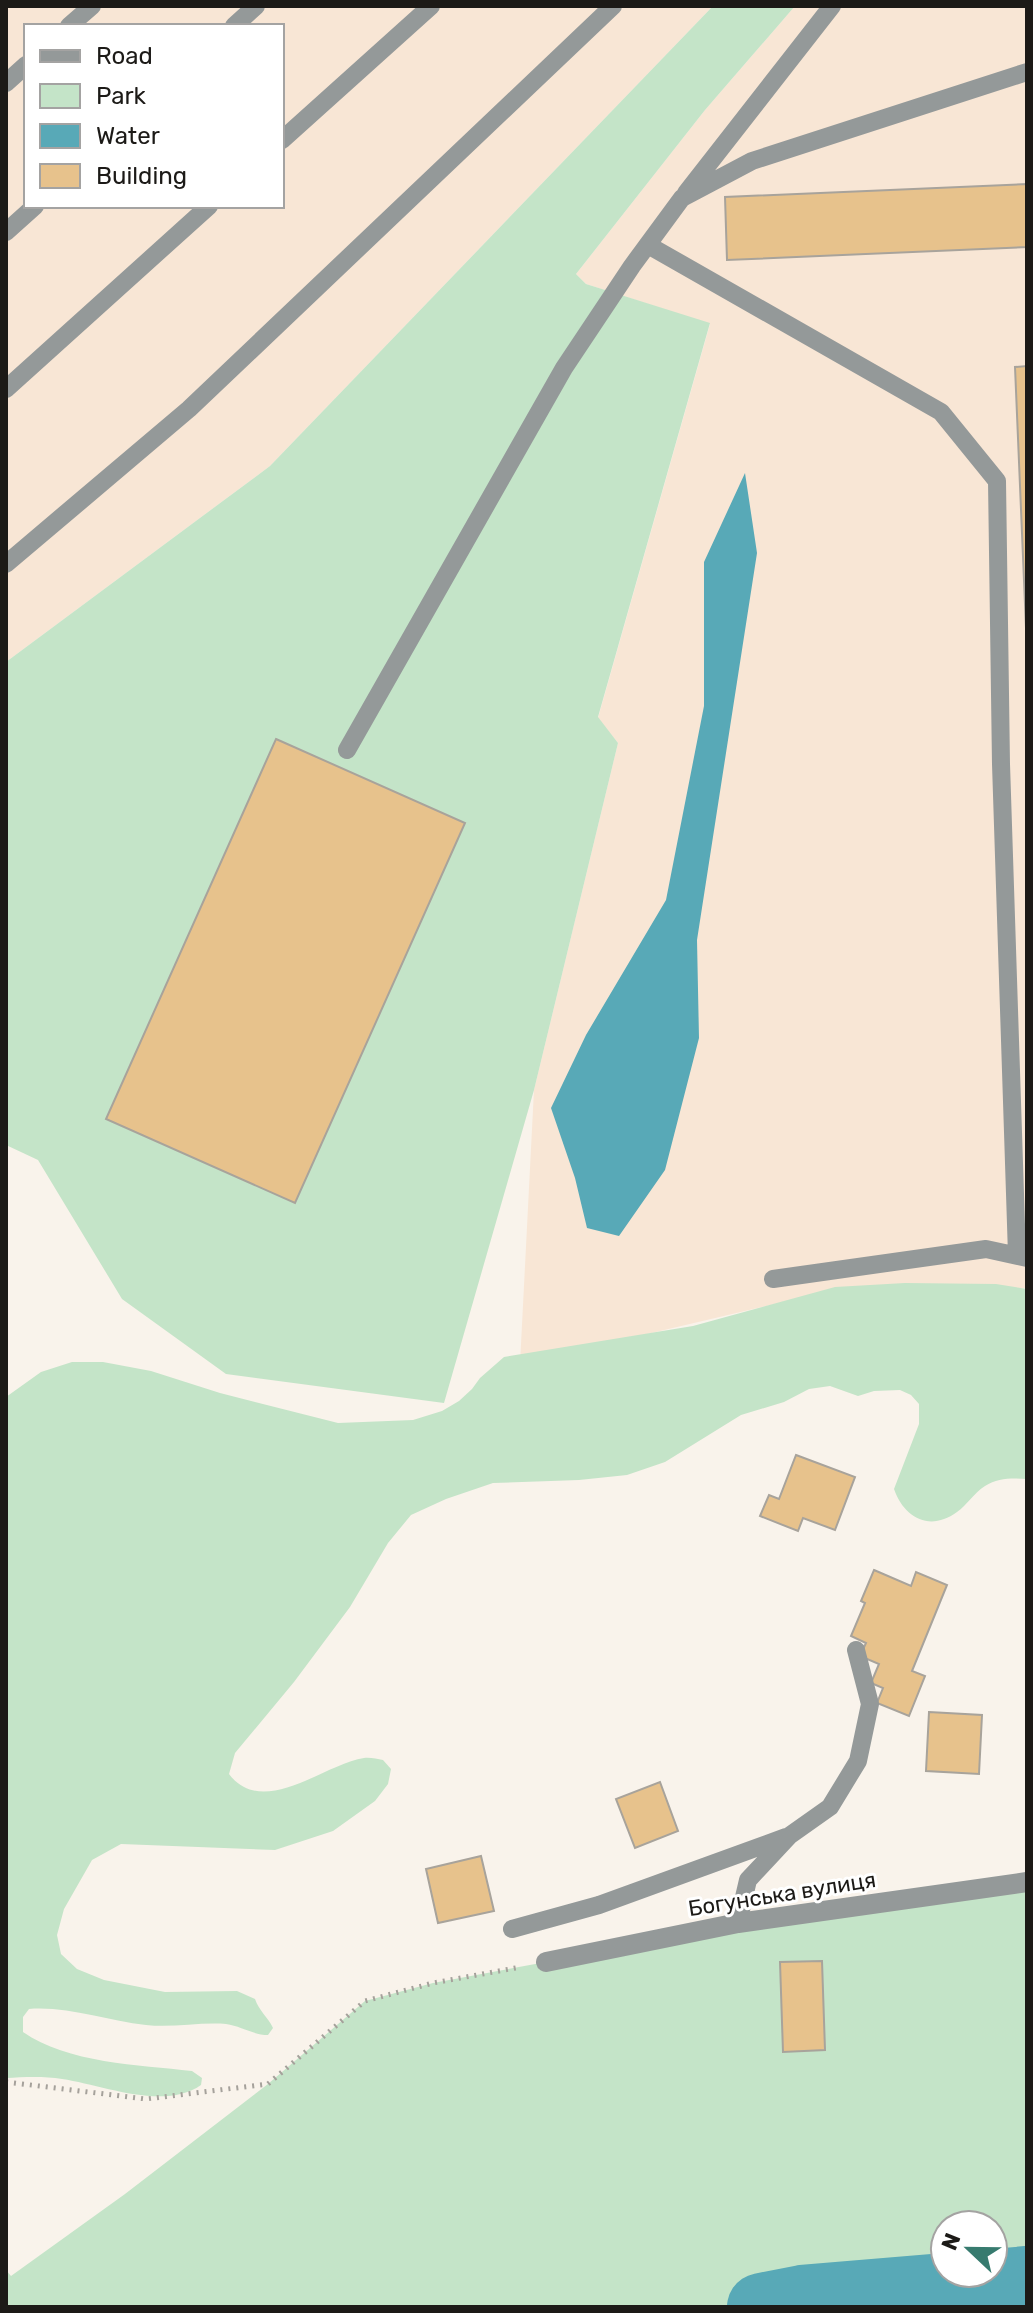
<svg xmlns="http://www.w3.org/2000/svg" width="1033" height="2313" font-family="Rubik,sans-serif">
  <rect width="100%" height="100%" fill="#f9f3eb"/>
  <!-- industrial -->
  <path fill="#f8e6d5" fill-rule="evenodd" d="M6 6H713L270 466 6 662ZM26 26H282V206H26Z
    M795 6H1027V1288L830 1291 520 1364 534 1090 618 743 598 718 710 324 586 284 576 274 705 110Z"/>
  <!-- green -->
  <path fill="#c4e4c8" fill-rule="evenodd" d="M713 6H795L705 110 576 274 586 284 710 323 598 717 618 743 534 1090 444 1403 226 1374 122 1299 38 1160 6 1145V662L270 466Z
    M905 1283 996 1284 1027 1289V1479C1011 1478 998 1478 985 1486 974 1493 967 1505 957 1512 930 1532 904 1518 894 1489L919 1424V1404L911 1395 900 1390 874 1391 858 1396 830 1386 809 1389 784 1402 741 1415 665 1462 627 1475 579 1480 493 1483 446 1499 411 1515 388 1543 350 1607 294 1682 235 1753 229 1774C263 1819 324 1764 364 1758 370 1757 377 1759 383 1760L391 1769 388 1784 375 1801 333 1831 275 1850 121 1844 92 1860 64 1909 57 1935 61 1954 77 1969 104 1980 165 1992 237 1991 255 1999C259 2011 268 2017 273 2028L268 2035C253 2035 241 2026 226 2024 200 2022 172 2028 146 2025 107 2021 68 2006 29 2009L23 2017V2032C67 2063 139 2065 192 2071L202 2078 201 2085C164 2111 103 2085 62 2079 44 2076 24 2077 6 2078V1397L41 1372 72 1362H103L151 1371 220 1393 338 1423 413 1420 442 1411 459 1401 472 1389 480 1378 504 1357 693 1326 835 1287Z
    M1027 1882V2307H6V2270L11 2276 125 2194 268 2084 365 2001 433 1983 546 1962ZM945 2225H993V2273H945Z"/>
  <!-- water -->
  <path fill="#58a9b7" d="M745 473 757 553 697 940 699 1038 665 1170 619 1236 587 1228 575 1178 551 1108 586 1035 666 900 704 706V562Z"/>
  <g fill="none" stroke-linecap="round" stroke-linejoin="round">
    <!-- river -->
    <path stroke="#58a9b7" stroke-width="68" d="M761 2307 802 2299 1027 2280"/>
  </g>
  <!-- building -->
  <path fill="#e7c28c" stroke="#a8a39b" stroke-width="2" d="M1027 184V247L727 260 725 197Z
    M1027 366V628H1026L1015 367Z
    M276 739 465 823 295 1203 106 1119Z
    M796 1455 855 1477 835 1530 803 1518 798 1531 760 1516 769 1495 779 1499Z
    M874 1570 911 1586 916 1572 947 1585 912 1671 925 1676 909 1716 877 1703 883 1688 871 1683 879 1664 860 1656 866 1643 851 1636 865 1603 861 1601Z
    M929 1712 982 1715 979 1774 926 1771Z
    M660 1782 678 1831 635 1848 616 1799Z
    M481 1856 494 1911 438 1923 426 1869Z
    M822 1961 825 2050 783 2052 780 1962Z"/>
  <g fill="none" stroke-linecap="round" stroke-linejoin="round">
    <!-- path -->
    <path stroke="#a5a19b" stroke-width="5" stroke-dasharray="2 6" stroke-linecap="butt" d="M6 2082 146 2099 268 2084 365 2001 433 1983 521 1967"/>
    <!-- service -->
    <path stroke="#949999" stroke-width="18" d="M69 26 92 6
      M234 26 256 6
      M6 83 26 65
      M282 140 431 6
      M686 193 832 6
      M6 232 35 206
      M648 245 941 412 997 481 1001 764 1017 1255
      M6 389 209 206
      M6 564 189 409 613 6
      M347 750 564 368 632 266 682 198 752 161 1027 72
      M773 1279 986 1249 1027 1258
      M738 1923 748 1880 789 1836 830 1807 858 1761 870 1704 856 1650
      M512 1929 599 1905 786 1837"/>
    <!-- minor -->
    <path stroke="#949999" stroke-width="20" d="M546 1962 738 1923 1027 1882"/>
  </g>
  <g text-anchor="middle" dominant-baseline="central" stroke-width="6" stroke-linejoin="round" paint-order="stroke">
    <!-- street labels -->
    <g font-size="22" fill="#1c1a17" stroke="#fff">
      <text transform="translate(782 1894) rotate(-9)">Богунська вулиця</text>
    </g>
  </g>
  <!-- border -->
  <rect width="1033" height="2313" fill="none" stroke="#1c1a17" stroke-width="16"/>
  <!-- legend -->
  <rect x="24" y="24" width="260" height="184" fill="#ffffff" stroke="#a4a3a2" stroke-width="2"/>
  <rect x="40" y="50" width="40" height="12" fill="#949999" stroke="#a4a3a2" stroke-width="2"/>
  <text x="96" y="64" font-size="24" fill="#1c1a17">Road</text>
  <rect x="40" y="84" width="40" height="24" fill="#c4e4c8" stroke="#a4a3a2" stroke-width="2"/>
  <text x="96" y="104" font-size="24" fill="#1c1a17">Park</text>
  <rect x="40" y="124" width="40" height="24" fill="#58a9b7" stroke="#a4a3a2" stroke-width="2"/>
  <text x="96" y="144" font-size="24" fill="#1c1a17">Water</text>
  <rect x="40" y="164" width="40" height="24" fill="#e7c28c" stroke="#a4a3a2" stroke-width="2"/>
  <text x="96" y="184" font-size="24" fill="#1c1a17">Building</text>
  <!-- north arrow -->
  <g transform="translate(969 2249) rotate(292)"><circle r="38" fill="#ffffff" stroke="#a4a3a2" stroke-width="2"/>
  <path d="M0-6L14 30L0 20L-14 30Z" fill="#377b6f"/>
  <text y="-12" font-size="22" font-weight="bold" text-anchor="middle" fill="#1c1a17">N</text>
  </g>
</svg>
